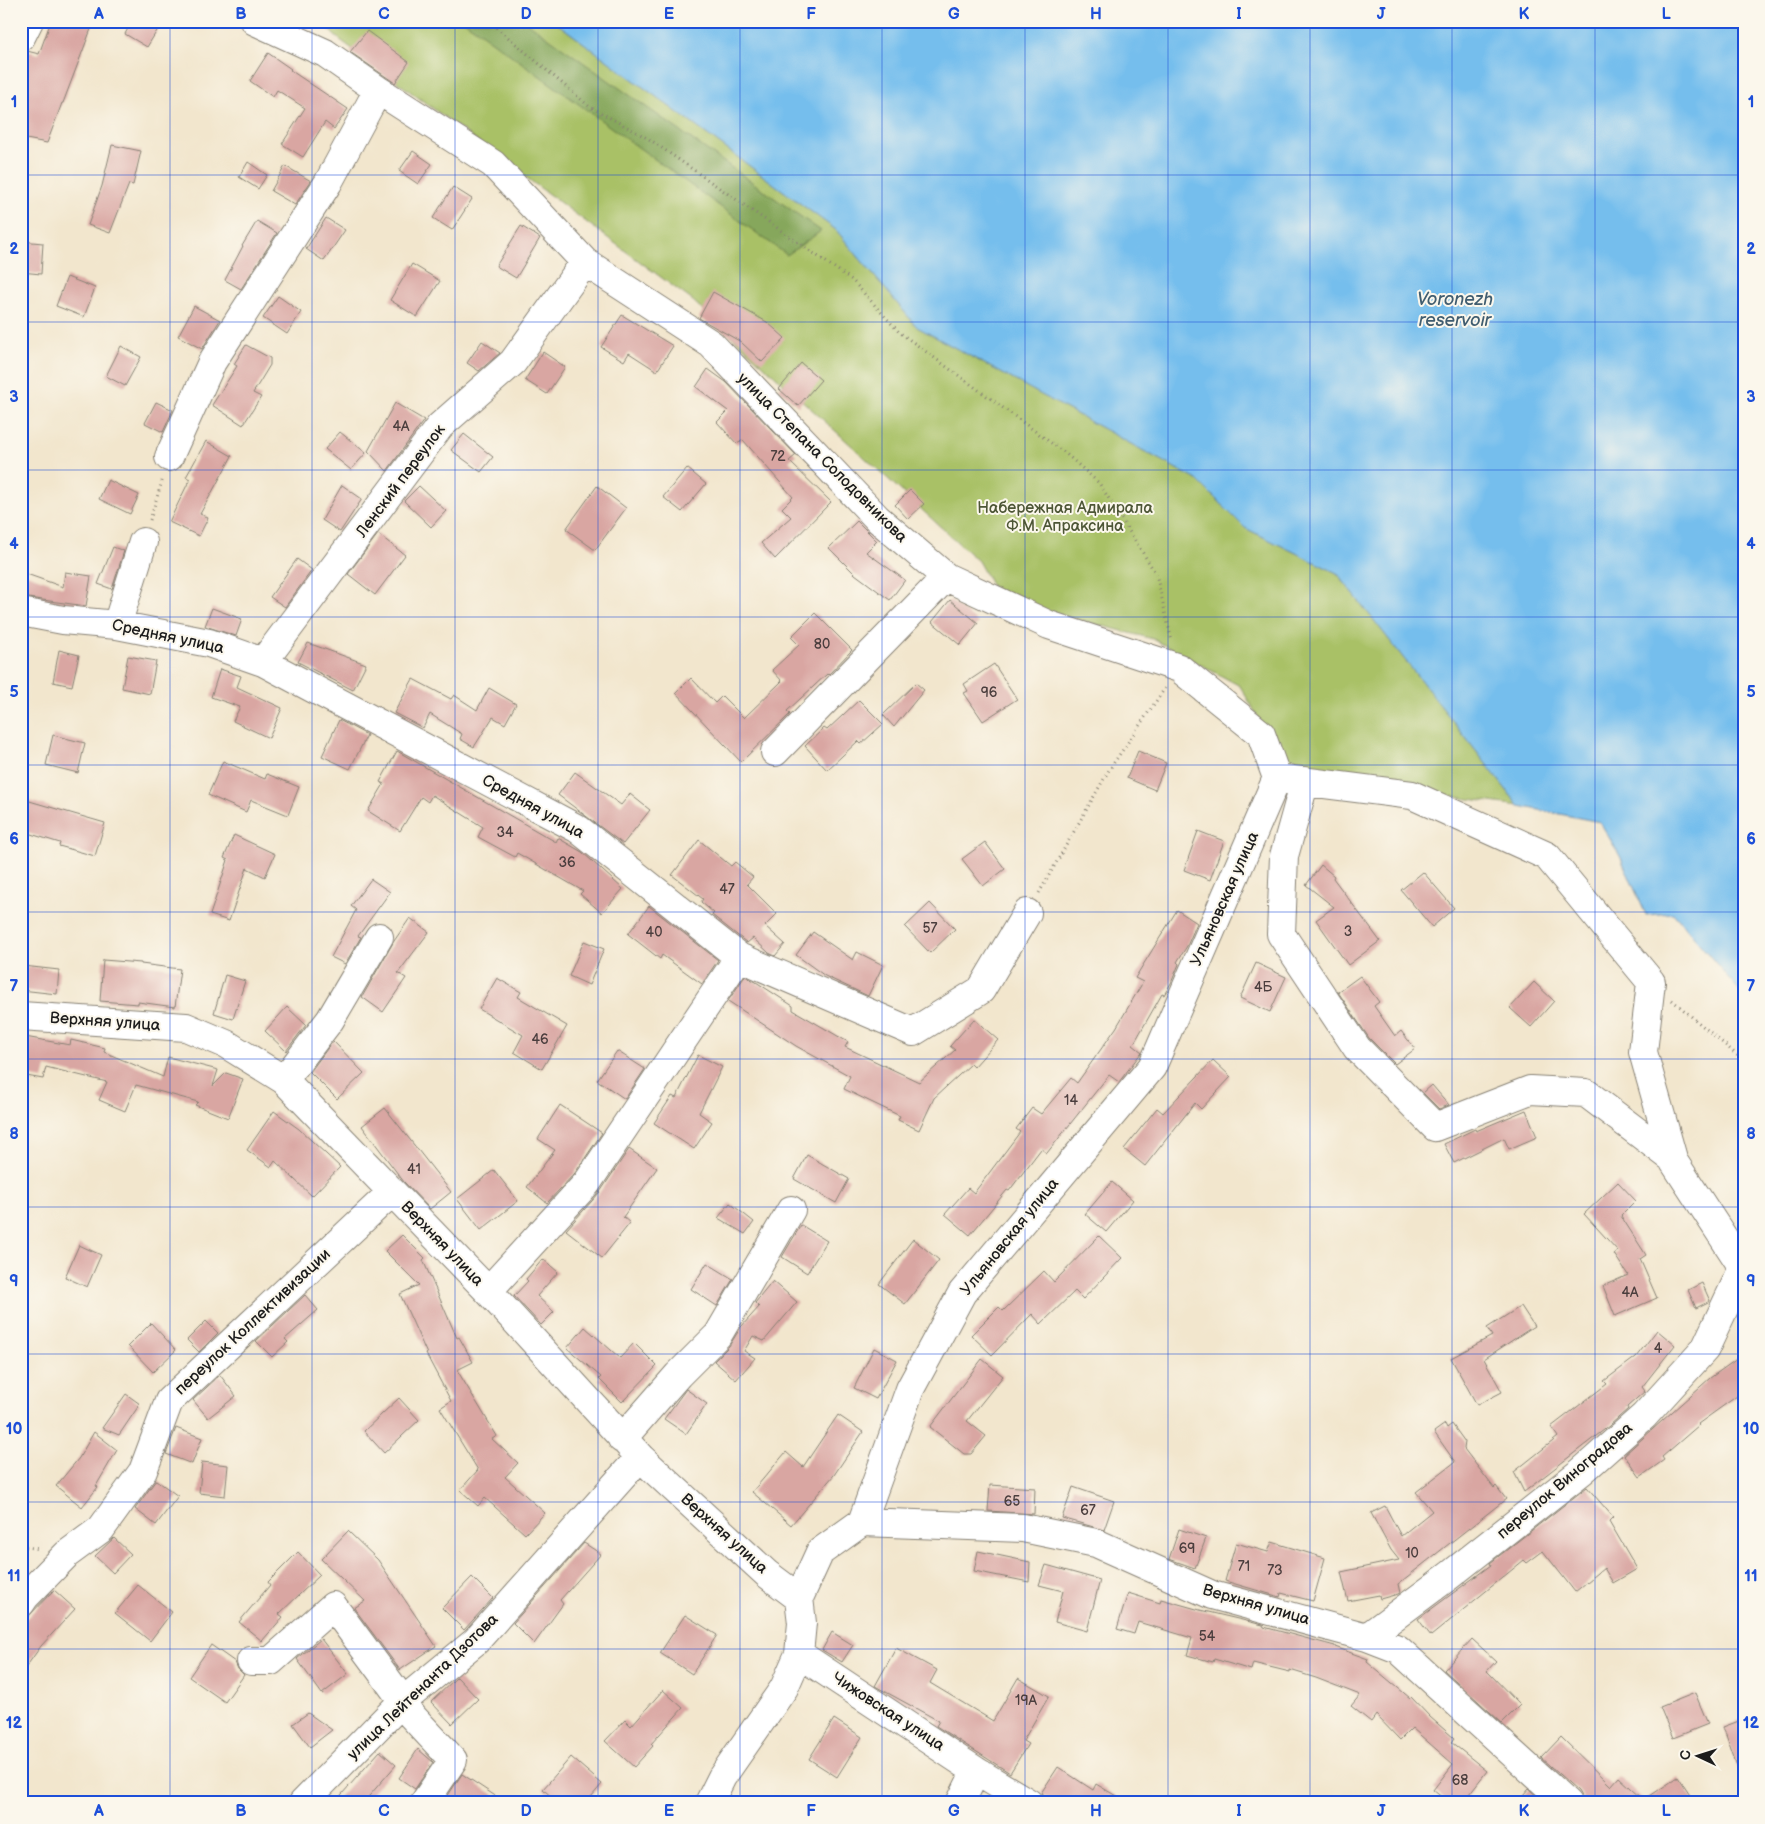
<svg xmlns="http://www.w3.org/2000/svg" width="1765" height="1824" font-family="'Balsamiq Sans',sans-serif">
  <rect width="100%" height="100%" fill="#fbf7ec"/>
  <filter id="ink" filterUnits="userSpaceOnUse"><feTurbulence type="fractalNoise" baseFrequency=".02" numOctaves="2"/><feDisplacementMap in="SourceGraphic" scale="10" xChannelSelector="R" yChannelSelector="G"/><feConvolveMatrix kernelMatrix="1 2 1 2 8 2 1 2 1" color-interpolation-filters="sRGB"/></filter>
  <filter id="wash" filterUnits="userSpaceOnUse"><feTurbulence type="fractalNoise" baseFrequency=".0096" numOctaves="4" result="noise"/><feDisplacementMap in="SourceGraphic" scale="20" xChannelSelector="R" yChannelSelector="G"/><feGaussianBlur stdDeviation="1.12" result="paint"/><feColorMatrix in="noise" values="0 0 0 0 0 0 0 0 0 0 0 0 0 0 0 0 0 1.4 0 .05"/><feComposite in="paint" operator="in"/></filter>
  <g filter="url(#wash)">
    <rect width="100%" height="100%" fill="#f2e6cd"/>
    <!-- green -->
    <path fill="#a9c166" stroke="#626e41" d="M320 21H554L836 230 917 327 1197 480 1245 528 1337 573 1519 806 1291 774 1240 686 1153 639 999 599 978 561 693 301 335 36Z"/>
    <!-- forest -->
    <path fill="#86a75b" stroke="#51623c" d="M464 21H525L821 231 787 255Z"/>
    <!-- water -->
    <path fill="#75beed" stroke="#486d84" d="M554 21H1744V996L1673 913 1646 915 1620 856 1600 822 1519 806 1337 573 1245 528 1197 480 917 327 836 230Z"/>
    <g id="blocks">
      <!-- building -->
      <path fill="#d9a6a2" d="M51 21H94L63 103H62L47 143 21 138V67L27 51 39 54Z
        M132 21H163L147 47 125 34Z
        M367 31 409 62 395 83 350 52Z
        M268 53 291 69 290 70 348 109 334 129 325 122 303 157 282 144 305 108 277 90 273 97 250 81Z
        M112 145 141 151 133 185 129 184 110 233 88 225 102 186Z
        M413 151 432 164 418 184 399 171Z
        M248 162 267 175 258 189 239 177Z
        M285 166 311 181 295 205 271 191Z
        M453 187 472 199 452 230 433 218Z
        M326 218 345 230 324 261 306 249Z
        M257 221 277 233 241 289 225 280 243 246H242Z
        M521 226 540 238 516 278 496 266Z
        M21 241 43 243 41 274 21 272Z
        M412 264 440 281 417 317 390 300Z
        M67 277 95 288 84 317 56 306Z
        M713 292 767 322 785 338 762 362 741 342 699 318Z
        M278 296 301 312 287 334 263 318Z
        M194 306 220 320 202 349 178 336Z
        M622 315 673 346 657 371 629 353 624 361 601 347Z
        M482 341 500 353 479 371 467 363Z
        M246 345 270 358V365L253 393 261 397 243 425 212 405 237 366 234 364Z
        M121 346 141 357 125 386 106 376Z
        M543 352 565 367 547 394 525 380Z
        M801 363 821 380 798 406 779 389Z
        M708 369 726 382 796 455 789 461 831 502 775 559 761 543 791 517 782 508 793 497 743 440 737 444 717 422 728 411 696 387Z
        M156 402 173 410 163 432 145 423Z
        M395 403 424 420 387 471 368 451Z
        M340 432 366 453 351 470 325 449Z
        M464 434 493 457 481 472 451 450Z
        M206 441 232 456 200 514 208 518 199 536 169 522 190 479 186 477Z
        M687 468 706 484 682 512 663 497Z
        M108 480 139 495 130 514 99 499Z
        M342 485 362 499 340 532 322 520Z
        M419 486 446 511 431 527 404 501Z
        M597 486 626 508 595 550 566 529Z
        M910 490 924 504 908 519 895 505Z
        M857 521 877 541 866 552 905 580 890 600 855 574 829 548Z
        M378 534 405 555 375 595 348 574Z
        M113 547 124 551 112 589 98 584Z
        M297 559 312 570 285 607 270 597Z
        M21 572 63 587 65 572 91 576 86 606 21 597Z
        M950 600 978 623 960 645 932 622Z
        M212 608 242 619 236 636 205 626Z
        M815 613 852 650 828 675 827 674 787 711 790 714 741 762 676 693 691 678 715 703 722 696 744 718 782 681 772 670 799 645 791 637Z
        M308 643 366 664 353 690 298 662Z
        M59 650 79 655 72 686 53 682Z
        M128 656 156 661 150 694 122 688Z
        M994 664 1017 699 983 721 964 693 968 691 964 684Z
        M220 669 241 676 237 687 282 708 269 738 233 721 240 707 211 697Z
        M413 679 451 699 454 695 477 710 489 688 516 704 505 724 493 717 474 747 460 739 462 734 430 714 423 728 394 713Z
        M916 683 924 690 894 727 883 715Z
        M859 700 883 724 861 744 858 741 827 770 805 746 824 728 827 730Z
        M339 720 367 735 350 769 322 756Z
        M53 735 85 743 78 773 46 765Z
        M397 751 556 842 558 838 582 852 623 889 602 913 580 894 583 891 517 853 515 857 478 837 483 827 432 795 428 802 421 797 400 831 368 811 384 784 380 782Z
        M1138 751 1166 763 1155 790 1127 778Z
        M223 761 265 779 267 774 299 787 288 815 251 800 246 812 208 795Z
        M575 772 621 805 630 794 650 810 623 844 558 795Z
        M26 800 105 823 95 856 59 846 60 843 21 831V816Z
        M1198 831 1224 841 1210 880 1184 870Z
        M234 835 275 854 265 877 247 868 229 921 210 915 228 860 224 858Z
        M699 840 731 866 735 862 753 877 747 884 777 914 765 926 785 944 775 956 769 953 753 938 747 943 712 915 714 913 701 902 703 899 672 875Z
        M985 842 1005 869 983 886 962 859Z
        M1321 865 1334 876 1333 878 1380 941 1348 965 1316 920 1334 907 1306 885Z
        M1423 872 1454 908 1432 927 1401 890Z
        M371 879 390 892 358 936 361 937 345 964 331 957 356 910 351 906Z
        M930 903 955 929 930 953 905 927Z
        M649 906 718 960 702 984 662 955 660 959 628 934Z
        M1177 910 1197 923 1187 946 1177 962 1179 964 1171 983 1164 995 1162 994 1133 1045 1142 1052 1141 1053 1119 1082 1109 1075 1047 1153 1041 1149 1009 1191 1007 1190 970 1235 945 1214 968 1188 974 1193 1020 1132 1016 1129 1032 1108 1041 1114 1071 1078 1077 1083 1116 1028 1143 982 1135 978Z
        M410 918 429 932 398 973 406 978 383 1012 362 997 394 941Z
        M813 932 853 960 857 952 883 965 868 996 825 976 796 955Z
        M584 941 604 949 589 985 569 976Z
        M103 960 141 963V964L180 969 175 1007 138 1002V1004L100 1001Z
        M1256 963 1286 977 1270 1012 1240 998Z
        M23 966 59 970 57 994 21 990Z
        M225 975 245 981 233 1019 214 1013Z
        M745 976 756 982 793 1006V1010L848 1042 845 1047 919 1082 955 1050 950 1046 974 1019 998 1040 974 1067 971 1064 934 1098 919 1130 898 1120 900 1116 844 1089 850 1076 796 1046 728 1001Z
        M1360 976 1379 1002 1374 1006 1395 1036 1401 1031 1415 1049 1395 1064 1369 1038 1338 992Z
        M497 978 521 992 518 997 567 1026 542 1069 514 1052 523 1035 479 1009Z
        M1534 982 1554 1001 1531 1027 1510 1008Z
        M287 1007 306 1025 286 1051 265 1031Z
        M25 1037 70 1045 71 1040 105 1048 104 1052 163 1077 168 1057 218 1070 213 1086 226 1073 243 1079 228 1118 195 1105 198 1102 136 1085 125 1111 99 1100 107 1082 46 1067 43 1079 21 1075V1057Z
        M333 1041 364 1073 337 1099 310 1072Z
        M617 1051 645 1069 625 1099 597 1080Z
        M698 1055 722 1067 699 1113 712 1122 694 1149 654 1123 672 1096 676 1098Z
        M1213 1060 1231 1077 1201 1109 1195 1103 1145 1166 1124 1149 1157 1108 1163 1113Z
        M1432 1085 1449 1105 1439 1109 1423 1093Z
        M560 1105 602 1133 575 1173 547 1203 527 1187 555 1150 538 1139Z
        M385 1108 451 1192 430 1209 404 1182 362 1126Z
        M1526 1110 1537 1137 1509 1149 1504 1138 1454 1163 1444 1144 1475 1129 1476 1131Z
        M274 1111 299 1129 340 1167 312 1196 275 1161 271 1167 247 1150Z
        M629 1149 657 1168 623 1217 630 1223 602 1258 566 1230 600 1192Z
        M807 1155 849 1179 836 1203 794 1179Z
        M494 1170 518 1201 481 1230 457 1199Z
        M1112 1182 1133 1200 1106 1232 1085 1214Z
        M1618 1182 1636 1201 1621 1216 1646 1255 1640 1259 1657 1298 1615 1316 1603 1286 1628 1275 1614 1254 1618 1251 1584 1214Z
        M730 1203 754 1222 745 1234 718 1218Z
        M801 1225 827 1241 807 1273 782 1257Z
        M402 1235 425 1258 423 1260 457 1338 459 1337 473 1362 457 1370 497 1436 492 1439 518 1463 505 1477 545 1513 525 1534 485 1498 478 1506 460 1490 478 1470 440 1408 451 1401 426 1354H427L400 1294 419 1285 385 1251Z
        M1099 1236 1122 1258 1083 1299 1075 1291 1041 1324 1032 1314 992 1355 971 1335 999 1307 1003 1311 1044 1271 1054 1282Z
        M913 1239 939 1260 905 1304 879 1284Z
        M79 1245 101 1255 87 1287 65 1277Z
        M543 1259 558 1272 537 1296 554 1312 541 1325 514 1296 528 1281 526 1279Z
        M707 1263 733 1279 717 1306 691 1289Z
        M773 1281 797 1302 764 1341 753 1336 744 1351 755 1358 736 1380 714 1361 729 1346 741 1327 759 1307 755 1303Z
        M1702 1283 1710 1301 1696 1308 1688 1290Z
        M305 1295 318 1310 285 1339 288 1342 272 1357 256 1341Z
        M1521 1306 1534 1326 1484 1359 1502 1392 1477 1405 1451 1358 1492 1336 1487 1328Z
        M206 1321 218 1333 199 1352 187 1340Z
        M151 1323 176 1350 153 1372 128 1346Z
        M585 1327 620 1358 634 1343 657 1366 622 1402 599 1379 601 1377 567 1348Z
        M1657 1330 1675 1345 1642 1387 1645 1391 1627 1407 1628 1409 1609 1426 1524 1492 1514 1472 1558 1437 1551 1427 1607 1384 1604 1381 1636 1357Z
        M874 1348 897 1360 876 1399 854 1388Z
        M1744 1354V1391L1698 1424 1699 1425 1662 1457 1664 1460 1640 1477 1624 1455 1710 1378Z
        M982 1359 1003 1376 967 1421 986 1436 971 1454H964L930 1427Z
        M220 1375 236 1396 208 1418 193 1400Z
        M686 1389 707 1404 686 1434 664 1419Z
        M126 1394 140 1404 119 1435 102 1428Z
        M399 1398 419 1420 384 1453 364 1431Z
        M838 1415 863 1432 834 1475 791 1525 752 1492 786 1452 803 1467Z
        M1445 1424 1447 1428 1452 1424 1465 1442 1464 1449 1494 1488 1496 1486 1506 1499 1398 1584 1400 1593 1398 1594 1380 1599 1379 1595 1348 1601 1341 1572 1399 1560 1391 1550 1371 1513 1385 1506 1401 1536 1432 1511 1416 1492 1455 1462 1434 1432Z
        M176 1428 202 1438 192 1464 166 1454Z
        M94 1432 117 1450 96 1486 98 1487 82 1507 56 1486 79 1458Z
        M202 1462 228 1465 225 1496 199 1493Z
        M156 1480 178 1496 156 1525 135 1509Z
        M990 1485 1035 1488 1034 1514 988 1511Z
        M1073 1487 1114 1501 1104 1530 1062 1518Z
        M1587 1487 1613 1517 1609 1521 1637 1569 1613 1583 1604 1568 1575 1592 1543 1551 1527 1563 1524 1560 1431 1636 1418 1619 1491 1565 1490 1563Z
        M1179 1529 1206 1538 1195 1568 1169 1559Z
        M348 1531 378 1560 436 1646 400 1670 354 1608 365 1601 321 1559Z
        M114 1538 131 1554 113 1573 95 1556Z
        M1272 1542 1325 1558 1313 1601 1281 1593 1280 1597 1225 1581 1236 1543 1268 1552Z
        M584 1543 601 1554 560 1600 563 1604 534 1644 513 1623Z
        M978 1551 1030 1562 1029 1582 974 1571Z
        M298 1552 320 1575 279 1614 283 1617 262 1641 239 1622 270 1585 268 1582Z
        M1046 1565 1100 1580 1087 1631 1055 1622 1063 1591 1039 1585Z
        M472 1577 493 1598 464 1630 442 1608Z
        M138 1585 172 1612 150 1641 115 1613Z
        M54 1590 75 1609 41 1646 21 1674V1624Z
        M1128 1593 1160 1603 1161 1599 1200 1610 1263 1625 1264 1627 1335 1646V1647L1368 1659 1367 1662 1410 1698 1411 1697 1430 1717 1454 1738 1451 1742 1487 1771 1462 1803H1449L1433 1790 1453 1764 1412 1728 1400 1740 1376 1715 1371 1722 1351 1706 1360 1695 1316 1678 1290 1670V1672L1253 1663 1251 1670 1214 1659 1213 1662 1187 1655 1192 1638 1138 1622 1134 1634 1117 1629Z
        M685 1615 717 1635 692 1674 660 1653Z
        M832 1632 853 1645 842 1662 822 1650Z
        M321 1639 348 1674 322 1694 297 1659Z
        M1472 1639 1496 1661 1487 1671 1520 1705 1502 1723 1444 1670Z
        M211 1645 235 1662 238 1669 244 1675 225 1702 189 1677Z
        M896 1648 937 1670 930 1683 993 1721 1018 1678 1049 1696 1023 1741 1028 1744 1010 1773 936 1726 939 1721 875 1686Z
        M457 1677 478 1699 452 1724 431 1702Z
        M663 1690 683 1708 651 1744 653 1746 634 1767 605 1741 625 1720 631 1726Z
        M1695 1693 1708 1724 1673 1738 1660 1707Z
        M308 1713 332 1730 310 1747 293 1724Z
        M834 1719 862 1737 837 1777 809 1759Z
        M1744 1719V1777H1741L1723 1727Z
        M1561 1737 1611 1786 1619 1777 1644 1800 1678 1777 1695 1803H1582V1798L1578 1791 1541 1758Z
        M418 1749 433 1762 415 1789 399 1778Z
        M380 1751 396 1765 363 1803H334Z
        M571 1757 602 1784 586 1803H558L543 1789Z
        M1058 1767 1093 1790 1096 1784 1128 1803H1055L1041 1793Z
        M462 1774 506 1803H443Z
        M1529 1789 1544 1803H1517Z"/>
    </g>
  </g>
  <g filter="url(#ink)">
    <use href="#blocks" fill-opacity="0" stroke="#878174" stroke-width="1"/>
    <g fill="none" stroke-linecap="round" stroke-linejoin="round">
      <!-- minor casing -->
      <g stroke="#878174" stroke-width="30">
        <path id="minor" d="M255 21 325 53 378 90 493 164 585 262 711 344 878 519 946 577 1049 625 1179 668 1261 734 1277 778
          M21 37 29 21
          M169 457 212 362 328 183 378 90
          M21 612 63 620 117 625 209 643 263 662 578 829 739 957 913 1032 981 990 1027 913
          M117 625 143 542
          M263 662 440 426 513 362 585 262
          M775 752 946 577
          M1277 778 1412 795 1547 856 1651 982 1643 1052 1674 1162 1744 1269
          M1305 781 1284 856 1281 934 1357 1048 1435 1127 1530 1090 1586 1093 1673 1159
          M21 1016 186 1027 226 1044 284 1080 488 1291 640 1457 767 1574 799 1598
          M284 1080 330 1020 379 937
          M488 1291 587 1183 739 957
          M622 1439 678 1375 718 1335 791 1210
          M862 1522 1023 1528 1096 1543 1212 1595 1367 1637 1398 1649 1567 1803
          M21 1603 25 1597 67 1554 101 1529 143 1471 169 1401 392 1192
          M1367 1637 1450 1575 1582 1471 1644 1416 1705 1349 1743 1268
          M799 1654 976 1771 1029 1803
          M251 1661H271L333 1606 403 1701 412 1716 453 1760 424 1803
          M303 1803 403 1701 476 1641 640 1457
          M709 1803 722 1777 784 1688 799 1654 802 1623 799 1598 820 1552 862 1522 910 1389 962 1293 1152 1067 1277 778
          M960 1803 976 1771"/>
      </g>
      <!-- path -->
      <path stroke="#878174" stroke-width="3" stroke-dasharray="1 4" stroke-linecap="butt" d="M489 21 590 107 649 139 852 280 899 332 1065 453 1099 483 1156 574 1172 641
        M150 520 163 478
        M1039 893 1109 770 1165 688
        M1672 1000 1744 1061
        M21 1546 39 1549"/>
      <!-- minor -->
      <use href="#minor" stroke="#fff" stroke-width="28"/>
    </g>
  </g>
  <!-- grid -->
  <path fill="none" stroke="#1d4ed8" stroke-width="1" stroke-opacity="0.55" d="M170 21V1803M312 21V1803M455 21V1803M598 21V1803M740 21V1803M882 21V1803M1025 21V1803M1168 21V1803M1310 21V1803M1452 21V1803M1595 21V1803M21 175H1744M21 322H1744M21 470H1744M21 617H1744M21 765H1744M21 912H1744M21 1059H1744M21 1207H1744M21 1354H1744M21 1502H1744M21 1649H1744"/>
  <g text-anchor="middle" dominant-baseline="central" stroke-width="4" stroke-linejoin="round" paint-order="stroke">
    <!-- number labels -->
    <g font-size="14" fill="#4b3e3e">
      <text x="401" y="426">4А</text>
      <text x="778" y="456">72</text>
      <text x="822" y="644">80</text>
      <text x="989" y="692">96</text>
      <text x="505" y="832">34</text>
      <text x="567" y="862">36</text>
      <text x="727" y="889">47</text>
      <text x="930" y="928">57</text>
      <text x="1348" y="931">3</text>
      <text x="654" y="932">40</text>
      <text x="1263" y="987">4Б</text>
      <text x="540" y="1039">46</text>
      <text x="1071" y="1100">14</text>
      <text x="414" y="1169">41</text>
      <text x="1630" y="1292">4А</text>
      <text x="1658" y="1348">4</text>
      <text x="1012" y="1501">65</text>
      <text x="1088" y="1510">67</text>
      <text x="1187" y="1548">69</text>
      <text x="1412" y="1553">10</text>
      <text x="1244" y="1566">71</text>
      <text x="1275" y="1570">73</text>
      <text x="1207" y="1636">54</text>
      <text x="1026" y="1700">19А</text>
      <text x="1460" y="1780">68</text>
    </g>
    <!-- street labels -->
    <g font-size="16" fill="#1c1c1c" stroke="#fbf7ec">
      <text transform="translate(822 458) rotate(45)">улица Степана Солодовникова</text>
      <text transform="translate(401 481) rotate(-53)">Ленский переулок</text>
      <text transform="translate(168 637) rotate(12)">Средняя улица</text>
      <text transform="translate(533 807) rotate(29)">Средняя улица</text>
      <text transform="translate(1225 899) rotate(-66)">Ульяновская улица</text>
      <text transform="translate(105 1022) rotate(4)">Верхняя улица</text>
      <text transform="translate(1010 1237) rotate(-51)">Ульяновская улица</text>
      <text transform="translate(442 1244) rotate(46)">Верхняя улица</text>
      <text transform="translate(253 1322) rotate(-43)">переулок Коллективизации</text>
      <text transform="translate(1565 1481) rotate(-40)">переулок Виноградова</text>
      <text transform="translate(724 1534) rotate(42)">Верхняя улица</text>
      <text transform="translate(1256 1605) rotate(16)">Верхняя улица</text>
      <text transform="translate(423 1687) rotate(-44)">улица Лейтенанта Дзотова</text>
      <text transform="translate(888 1712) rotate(33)">Чижовская улица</text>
    </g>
    <!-- park labels -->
    <g font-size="16" fill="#4d5636" stroke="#fbf7ec">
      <text x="1065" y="508">Набережная Адмирала<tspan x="1065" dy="18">Ф.М. Апраксина</tspan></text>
    </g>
    <!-- water labels -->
    <g font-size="18" font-style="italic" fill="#405d70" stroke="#fbf7ec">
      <text x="1455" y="299">Voronezh<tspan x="1455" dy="21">reservoir</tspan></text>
    </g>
  </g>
  <!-- margin -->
  <rect width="1765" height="1824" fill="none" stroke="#fbf7ec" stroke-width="55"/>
  <!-- north arrow -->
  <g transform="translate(1698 1756) rotate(274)" stroke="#fbf7ec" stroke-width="4" paint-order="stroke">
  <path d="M0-4L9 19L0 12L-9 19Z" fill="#1c1c1c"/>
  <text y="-8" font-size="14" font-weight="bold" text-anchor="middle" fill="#1c1c1c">С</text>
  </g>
  <rect x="28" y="28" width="1710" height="1768" fill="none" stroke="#1d4ed8" stroke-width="2"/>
  <g font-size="16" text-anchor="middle" font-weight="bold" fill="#1d4ed8">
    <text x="99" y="19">A</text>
    <text x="241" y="19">B</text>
    <text x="384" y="19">C</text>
    <text x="526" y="19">D</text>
    <text x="669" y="19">E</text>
    <text x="811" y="19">F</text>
    <text x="954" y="19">G</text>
    <text x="1096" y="19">H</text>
    <text x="1239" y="19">I</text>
    <text x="1381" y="19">J</text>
    <text x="1524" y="19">K</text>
    <text x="1666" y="19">L</text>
    <text x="14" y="107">1</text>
    <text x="1751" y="107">1</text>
    <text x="14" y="254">2</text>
    <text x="1751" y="254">2</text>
    <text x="14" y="402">3</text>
    <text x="1751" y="402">3</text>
    <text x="14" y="549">4</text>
    <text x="1751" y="549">4</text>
    <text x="14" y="697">5</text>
    <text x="1751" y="697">5</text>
    <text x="14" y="844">6</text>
    <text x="1751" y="844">6</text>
    <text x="14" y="991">7</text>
    <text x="1751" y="991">7</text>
    <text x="14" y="1139">8</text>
    <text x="1751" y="1139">8</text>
    <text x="14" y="1286">9</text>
    <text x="1751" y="1286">9</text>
    <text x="14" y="1434">10</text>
    <text x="1751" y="1434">10</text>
    <text x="14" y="1581">11</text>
    <text x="1751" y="1581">11</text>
    <text x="14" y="1728">12</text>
    <text x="1751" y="1728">12</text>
    <text x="99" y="1816">A</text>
    <text x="241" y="1816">B</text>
    <text x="384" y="1816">C</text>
    <text x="526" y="1816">D</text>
    <text x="669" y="1816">E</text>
    <text x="811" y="1816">F</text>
    <text x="954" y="1816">G</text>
    <text x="1096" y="1816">H</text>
    <text x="1239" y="1816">I</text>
    <text x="1381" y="1816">J</text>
    <text x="1524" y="1816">K</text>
    <text x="1666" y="1816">L</text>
  </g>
</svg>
